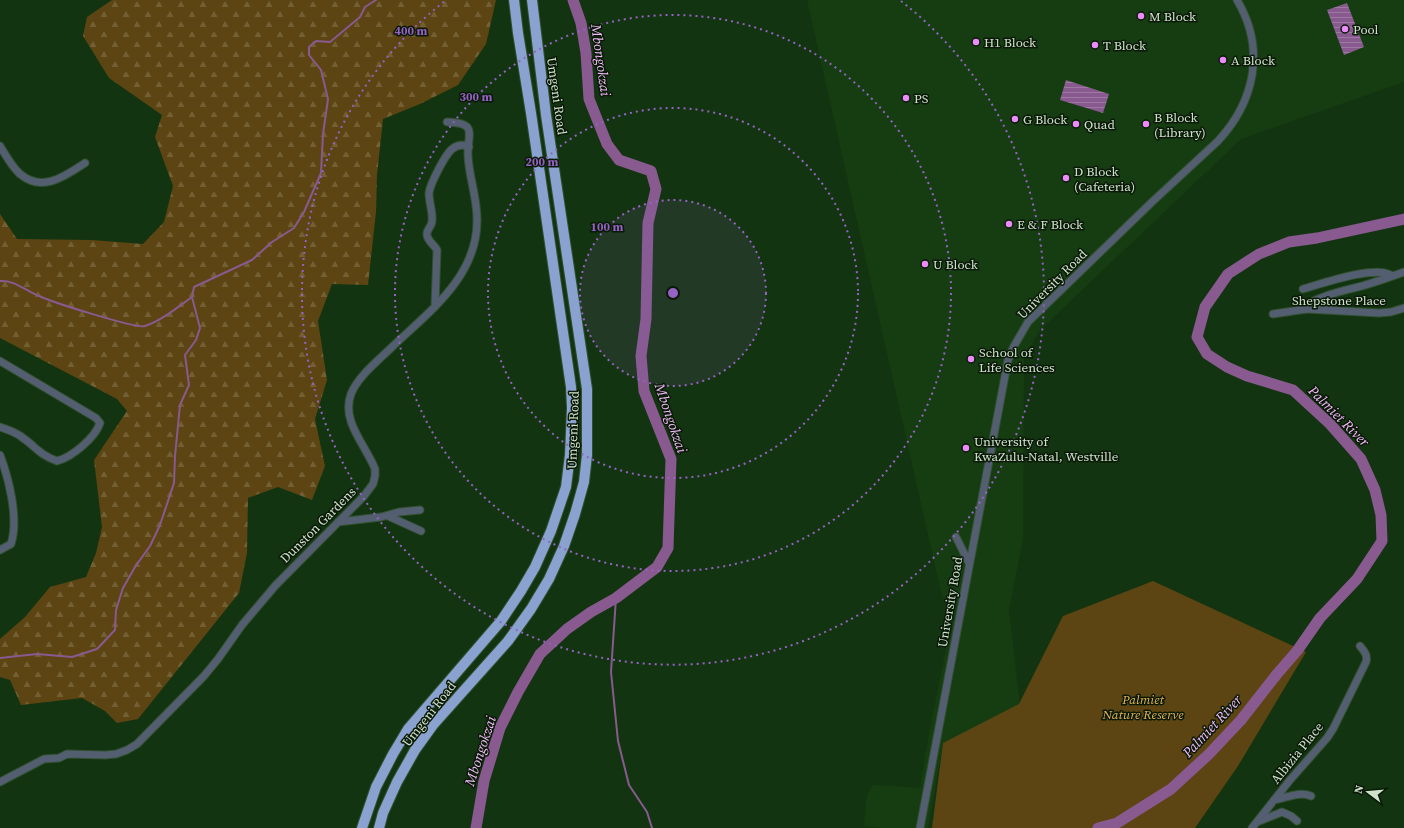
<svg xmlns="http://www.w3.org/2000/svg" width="1404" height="828" font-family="'Source Serif 4',serif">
  <defs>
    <pattern id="forest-firs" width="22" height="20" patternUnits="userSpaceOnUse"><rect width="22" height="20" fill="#5c4413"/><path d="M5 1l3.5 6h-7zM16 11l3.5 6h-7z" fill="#725f34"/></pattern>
    <pattern id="water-rules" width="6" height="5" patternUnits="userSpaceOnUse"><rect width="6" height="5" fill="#885a8f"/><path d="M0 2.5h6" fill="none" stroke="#9d79a2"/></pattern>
  </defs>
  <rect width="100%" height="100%" fill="#133410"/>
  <!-- built -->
  <path fill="#163d12" d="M807 0H1404V82L1241 139 1040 330 1024 358 1023 538 1009 610 1020 707 943 743 928 828H881L864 826 867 795 873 785 920 788 929 734 953 614 942 596Z"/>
  <!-- forest -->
  <path fill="url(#forest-firs)" d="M112 0H496L486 44 458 85 420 104 383 119 377 175 376 212 368 285 332 284 318 321 327 380 315 419 325 466 312 500 278 487 248 498 247 553 239 593 138 719 117 723 105 711 82 698 21 705 10 680 0 677V639L25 617 50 587 86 577 96 553 102 527 94 460 127 411 117 399 0 338V214L17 239 92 240 143 244 164 222 173 186 155 137 162 115 109 78 83 36 87 17Z"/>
  <!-- park -->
  <path fill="#5c4413" d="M1153 581 1306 652 1238 766 1195 828H932L943 743 1019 704 1063 616Z"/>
  <!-- water -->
  <path fill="url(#water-rules)" d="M1347 3 1364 47 1344 55 1327 10Z
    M1066 80 1109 94 1103 113 1060 100Z"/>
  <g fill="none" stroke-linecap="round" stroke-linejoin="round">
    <!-- stream -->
    <path stroke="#885a8f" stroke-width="2" d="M0 281C15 280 26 291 39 296 52 302 136 329 145 326 161 321 178 307 192 297
      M616 598 611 672 618 741 629 785 647 812 652 828
      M0 658 37 654 72 657 97 649 115 630 116 610 123 588 135 567 150 546 160 525 174 483 175 456 180 405 189 385 185 355 196 340 200 328 192 297 194 287 252 260 272 242 294 228 304 212 321 173 323 134 328 99 321 70 309 55V47L316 41 330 42 360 17 365 7 376 0"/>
    <!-- river -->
    <path stroke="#885a8f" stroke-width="11" d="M476 828 484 781 500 728 518 692 540 654 567 629 591 612 616 598 657 567 668 548 671 459 644 391 641 356 646 319 648 223 656 189 651 171 619 160 607 144 589 99 586 53 581 23 573 0
      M1098 828 1117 823 1171 789 1209 754 1241 720 1277 674 1297 651 1320 618 1357 579 1382 541 1381 515 1375 490 1361 459 1330 424 1293 390 1247 376 1227 367 1207 354 1197 337 1205 307 1228 274 1259 254 1289 242 1317 238 1404 219"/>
    <!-- minor casing -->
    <g stroke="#31502e" stroke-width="9">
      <path id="minor" d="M0 146C6 156 12 167 20 174 43 193 65 176 85 163
        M1303 289C1321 284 1377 264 1392 276
        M435 306 437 250C434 244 428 242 427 235 426 229 432 227 432 221 433 212 429 203 429 193 430 184 445 155 452 149 457 145 463 144 469 147
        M1300 309C1321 295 1339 292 1362 286 1376 282 1390 277 1404 272
        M1273 314 1307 309 1379 313 1391 312 1404 308
        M0 361 96 418 100 423C95 438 72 457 57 461 40 455 36 447 23 438 16 432 8 430 0 427
        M0 455C9 479 19 519 11 544L0 550
        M388 516 421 531
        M338 522 381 517 399 512 420 510
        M956 537 969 563
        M0 782 44 759 59 758 67 754 105 755 116 754 127 750 137 744 204 676 218 659 242 625 275 586 364 496 373 484 375 476V469C365 444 341 421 351 394 358 376 380 359 393 346 430 311 478 276 477 219 477 197 469 177 468 156 467 134 479 123 447 122
        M1274 800C1286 798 1299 791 1311 796
        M1257 822 1282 812 1291 816 1297 821
        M920 828 1008 360 1014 346 1028 322 1152 202 1218 141C1255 101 1266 49 1237 0
        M1252 828 1290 780 1327 738 1333 729 1366 662C1368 655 1364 651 1360 646"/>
    </g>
    <!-- highway casing -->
    <g stroke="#31502e" stroke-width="12">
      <path id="highway" d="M362 828 376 787 393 754 408 729 501 621 521 591 535 567 551 531 566 487 570 455 572 408 571 387 531 113 518 33 514 0
        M379 828 383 813 397 782 415 750 433 725 508 641 531 609 549 579 564 546 575 514 584 482 587 455V389L546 115 532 0"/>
    </g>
    <!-- minor -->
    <use href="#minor" stroke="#535e70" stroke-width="7"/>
    <!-- highway -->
    <use href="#highway" stroke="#89a2d0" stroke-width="10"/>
  </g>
  <!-- distance rings -->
  <circle cx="673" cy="293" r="93" fill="#9463c3" fill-opacity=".12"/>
  <g fill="none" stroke="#9463c3" stroke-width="2" stroke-dasharray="2 4">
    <circle cx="673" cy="293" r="93"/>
    <circle cx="673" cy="293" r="185"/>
    <circle cx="673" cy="293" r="278"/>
    <path d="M901 1A371 371 0 1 1 445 1"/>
  </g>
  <!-- markers -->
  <g fill="#ec8cfb" stroke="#0a1808" stroke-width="1.5">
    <circle cx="1141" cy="16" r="4"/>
    <circle cx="1345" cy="29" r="4"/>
    <circle cx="976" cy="42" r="4"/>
    <circle cx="1095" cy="45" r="4"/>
    <circle cx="1223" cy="60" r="4"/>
    <circle cx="906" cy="98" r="4"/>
    <circle cx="1015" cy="119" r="4"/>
    <circle cx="1076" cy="124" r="4"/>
    <circle cx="1146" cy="124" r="4"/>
    <circle cx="1066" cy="178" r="4"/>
    <circle cx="1009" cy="224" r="4"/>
    <circle cx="925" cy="264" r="4"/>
    <circle cx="971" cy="359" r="4"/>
    <circle cx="966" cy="448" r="4"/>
  </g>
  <g text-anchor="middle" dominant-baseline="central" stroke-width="3" stroke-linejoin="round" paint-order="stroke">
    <!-- poi labels -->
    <g font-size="13" fill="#cee2cb" stroke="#0a1808" text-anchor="start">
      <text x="1149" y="16">M Block</text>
      <text x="1353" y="29">Pool</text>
      <text x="984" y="42">H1 Block</text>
      <text x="1103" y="45">T Block</text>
      <text x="1231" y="60">A Block</text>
      <text x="914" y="98">PS</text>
      <text x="1154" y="117">B Block<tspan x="1154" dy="15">(Library)</tspan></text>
      <text x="1023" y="119">G Block</text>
      <text x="1084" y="124">Quad</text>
      <text x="1074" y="171">D Block<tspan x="1074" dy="15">(Cafeteria)</tspan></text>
      <text x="1017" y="224">E &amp; F Block</text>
      <text x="933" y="264">U Block</text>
      <text x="979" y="352">School of<tspan x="979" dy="15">Life Sciences</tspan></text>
      <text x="974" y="441">University of<tspan x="974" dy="15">KwaZulu-Natal, Westville</tspan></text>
    </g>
    <!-- street labels -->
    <g font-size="13" fill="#cee2cb" stroke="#0a1808">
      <text transform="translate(557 96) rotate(82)">Umgeni Road</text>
      <text transform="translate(1052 284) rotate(-45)">University Road</text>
      <text x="1339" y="300">Shepstone Place</text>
      <text transform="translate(573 430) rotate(-88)">Umgeni Road</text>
      <text transform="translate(318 525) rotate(-45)">Dunston Gardens</text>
      <text transform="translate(950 602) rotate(-80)">University Road</text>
      <text transform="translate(429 714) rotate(-52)">Umgeni Road</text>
      <text transform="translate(1297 753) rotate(-51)">Albizia Place</text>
    </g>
    <!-- park labels -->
    <g font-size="13" font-style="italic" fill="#e7b656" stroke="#0a1808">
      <text x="1143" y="699">Palmiet<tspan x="1143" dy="15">Nature Reserve</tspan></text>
    </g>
    <!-- water labels -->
    <g font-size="14" font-style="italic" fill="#f2bdfa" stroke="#0a1808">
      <text transform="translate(601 60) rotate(82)">Mbongokzai</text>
      <text transform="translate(1339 416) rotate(45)">Palmiet River</text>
      <text transform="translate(671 418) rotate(71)">Mbongokzai</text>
      <text transform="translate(1212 726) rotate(-47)">Palmiet River</text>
      <text transform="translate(480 751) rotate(-72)">Mbongokzai</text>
    </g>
  </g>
  <circle cx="673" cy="293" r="6" fill="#9463c3" stroke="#0a1808" stroke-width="2"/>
  <g font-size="12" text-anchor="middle" font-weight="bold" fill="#9463c3" stroke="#0a1808" stroke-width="3" stroke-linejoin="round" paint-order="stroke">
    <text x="411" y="35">400 m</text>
    <text x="476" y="101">300 m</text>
    <text x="542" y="166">200 m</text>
    <text x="607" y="231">100 m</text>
  </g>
  <!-- north arrow -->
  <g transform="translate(1368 792) rotate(286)" stroke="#0a1808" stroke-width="3" paint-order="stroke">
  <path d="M0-3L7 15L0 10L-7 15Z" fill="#cee2cb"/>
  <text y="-6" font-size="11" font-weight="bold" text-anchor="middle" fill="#cee2cb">N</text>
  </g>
</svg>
